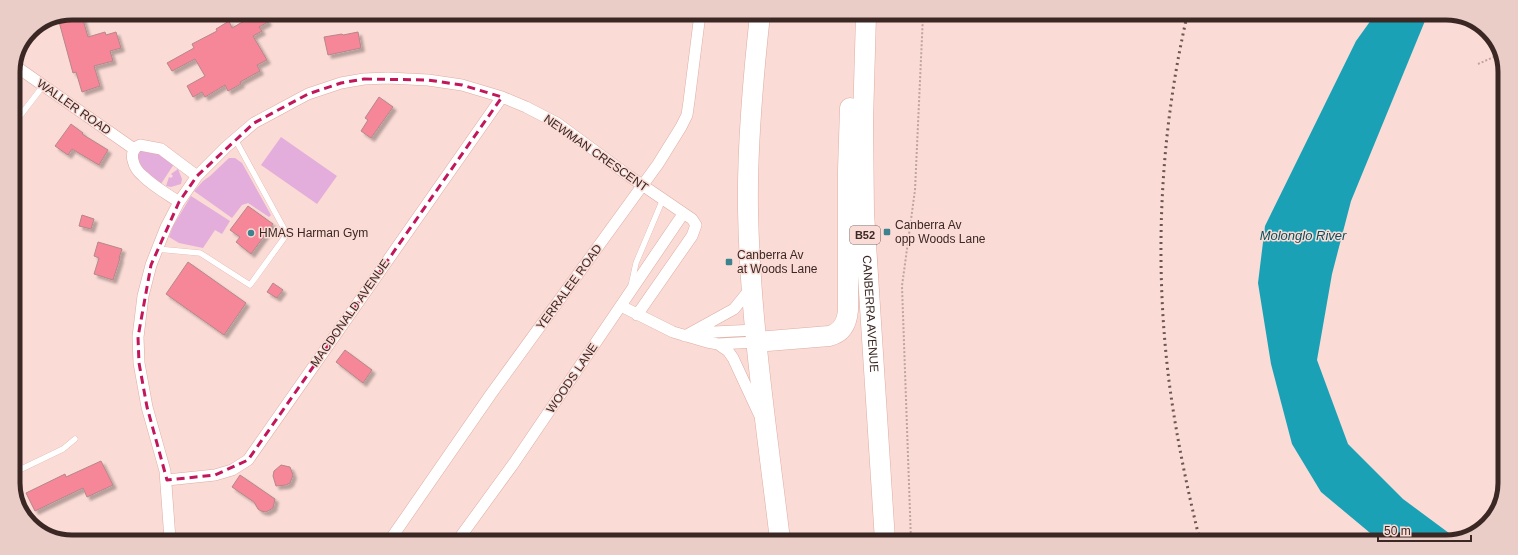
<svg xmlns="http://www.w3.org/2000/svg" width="1518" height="555" font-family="Helvetica,sans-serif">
  <defs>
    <filter id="shadow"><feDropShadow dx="3.5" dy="3.5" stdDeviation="1" flood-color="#0004"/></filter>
  </defs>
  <rect width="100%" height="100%" fill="#fadbd5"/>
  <!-- green -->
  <path fill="#e3aedc" d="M281 137 337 176 317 204 261 165Z
    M140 150 155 151 174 164 161 184C149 176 136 167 137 152L139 153Z
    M229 158H235L242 163 271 215 269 217 248 203 242 205 232 218 194 191 203 181 210 176Z
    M178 169 182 179 181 184 171 187 166 186 169 177 171 178 173 176 171 174Z
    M191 196 230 221 222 234 215 230 203 248 179 243 169 237 173 226Z"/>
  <!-- water -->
  <path fill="#1aa1b6" d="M1374 16H1427L1351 201 1332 274 1317 360 1348 444 1403 499 1457 539 1447 542H1381L1321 492 1292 444 1271 364 1258 283 1265 226 1356 41Z"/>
  <!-- building -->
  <path fill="#f68798" stroke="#b6868b" filter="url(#shadow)" d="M72 13H81L88 37 105 32 106 35 116 32 121 48 110 51 113 61 94 66 100 86 82 92 76 72 73 73 58 18Z
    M258 13H263L268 22 259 27 262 31 253 36 267 60 257 65 260 71 240 82 241 84 228 91 225 85 205 97 202 92 193 97 187 86 205 76 195 59 172 71 167 63 194 48 192 44 217 31 216 29 229 21 232 28Z
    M358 32 361 48 328 55 324 37 342 34 343 35Z
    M379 97 393 107 371 138 361 131 368 120 365 118Z
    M71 124 83 133 82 134 108 150 99 165 72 149 68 155 55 146Z
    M248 206 273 224 251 254 236 242 240 237 230 230Z
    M82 215 94 219 91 229 79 226Z
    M98 242 122 249 119 258H120L113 280 94 274 99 258 94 256Z
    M188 262 246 303 224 335 166 294Z
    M273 283 283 290 277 298 267 292Z
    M345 350 372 370 363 383 336 362Z
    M101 461 113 485 87 497 83 488 35 511 26 493 65 474 66 477Z
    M281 465 290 467 293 475 290 483 286 485 276 486 273 476 274 471Z
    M240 475 275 499 273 508 266 512 261 511 258 509 254 502 232 487Z"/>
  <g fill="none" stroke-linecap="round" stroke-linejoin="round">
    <!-- lane casing -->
    <g stroke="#deada3" stroke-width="6">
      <path id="lane" d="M13 125 43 86
        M157 249 200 253 250 285 287 234 235 139
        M631 286 636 263 663 199
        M13 473 63 449 75 439"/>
    </g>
    <!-- street casing -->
    <g stroke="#deada3" stroke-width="12">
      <path id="street" d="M14 65 134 149
        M179 202C167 194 153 186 143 176 134 169 126 151 140 145L161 149 197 176
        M621 306 673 332 707 342 718 344 756 342
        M685 336 734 309 751 288
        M692 337 714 332 755 330
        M718 344 728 351 733 358 759 414
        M167 480 215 475 232 470 248 460 502 97
        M151 539H170
        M174 539H170L165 471 147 407 139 363 138 337 143 296 151 265 166 227 179 202 197 176 226 147 254 123 308 94 341 83 364 79 388 78 428 80 462 85 502 97 526 107 557 123 629 176 692 219 696 225 692 236 637 315
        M390 540 491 394 658 164 681 127 687 115 689 101 700 14
        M458 540 514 463 683 214"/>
    </g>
    <!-- highway casing -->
    <g stroke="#deada3" stroke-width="21">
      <g id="highway">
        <path d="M760 15C753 78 747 147 748 210 750 321 767 431 780 540"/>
        <path id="s1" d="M866 15 863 121 864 213 885 541"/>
        <path d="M756 342 829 336C842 333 847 323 848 310V170L850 108"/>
      </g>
    </g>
    <!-- path -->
    <path stroke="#c0a59f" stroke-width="2" stroke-dasharray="2 2" stroke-linecap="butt" d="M1478 64 1496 56 1499 52
      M911 541 902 286 915 190 923 15"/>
    <!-- lane -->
    <use href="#lane" stroke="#fff" stroke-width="5.5"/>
    <!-- street -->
    <use href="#street" stroke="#fff" stroke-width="11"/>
    <!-- highway -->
    <use href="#highway" stroke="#fff" stroke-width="20"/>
    <!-- rail -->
    <path stroke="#6c5652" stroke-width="3" stroke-dasharray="2 4" stroke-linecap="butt" d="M1187 16C1160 134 1154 260 1169 381 1176 435 1187 488 1200 541"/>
  </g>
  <!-- marked area -->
  <path fill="none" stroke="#c2185b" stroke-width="3" stroke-dasharray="8 5" stroke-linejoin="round" d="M364 79 428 80 462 85 502 97 248 460 215 475 167 480 147 407 139 363 138 337 151 265 179 202 197 176 254 123 308 94 341 83Z"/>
  <!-- markers -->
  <g fill="#3d828f" stroke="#fadbd5" stroke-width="1.5">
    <rect x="883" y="228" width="8" height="8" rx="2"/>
    <circle cx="251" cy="233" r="4"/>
    <rect x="725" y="258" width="8" height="8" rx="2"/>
  </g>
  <g text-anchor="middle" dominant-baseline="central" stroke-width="3" stroke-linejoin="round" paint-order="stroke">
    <!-- shield labels -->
    <rect fill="#fadbd5" stroke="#745e59" stroke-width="1" x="850" y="226" width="30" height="18" rx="3"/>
    <g font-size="11" font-weight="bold" fill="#3b2824">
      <text x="865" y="235">B52</text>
    </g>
    <!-- street labels -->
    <g font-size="12" fill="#3b2824" stroke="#fadbd5">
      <text transform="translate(74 107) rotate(35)">WALLER ROAD</text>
      <text transform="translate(596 153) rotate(35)">NEWMAN CRESCENT</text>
      <text transform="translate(569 287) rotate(-54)">YERRALEE ROAD</text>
      <text transform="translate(350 313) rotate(-55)">MACDONALD AVENUE</text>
      <text stroke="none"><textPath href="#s1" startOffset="299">CANBERRA AVENUE</textPath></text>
      <text transform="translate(572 378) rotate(-56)">WOODS LANE</text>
    </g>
    <!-- poi labels -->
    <g font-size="12" fill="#3b2824" stroke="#fadbd5" text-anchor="start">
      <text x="895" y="225">Canberra Av<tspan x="895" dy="14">opp Woods Lane</tspan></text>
      <text x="259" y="233">HMAS Harman Gym</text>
      <text x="737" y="255">Canberra Av<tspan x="737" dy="14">at Woods Lane</tspan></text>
    </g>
    <!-- water labels -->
    <g font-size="13" font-style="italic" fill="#07505c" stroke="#fadbd5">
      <text x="1303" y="235">Molonglo River</text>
    </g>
  </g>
  <!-- crop -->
  <path d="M0 0H1518V555H0ZM72 20H1446A52 52 0 0 1 1498 72V483A52 52 0 0 1 1446 535H72A52 52 0 0 1 20 483V72A52 52 0 0 1 72 20Z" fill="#ebcdc7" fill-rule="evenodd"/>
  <path fill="none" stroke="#3b2824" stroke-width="5" d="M72 20H1446A52 52 0 0 1 1498 72V483A52 52 0 0 1 1446 535H72A52 52 0 0 1 20 483V72A52 52 0 0 1 72 20Z"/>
  <!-- scale -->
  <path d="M1378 535v6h93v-6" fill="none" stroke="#3b2824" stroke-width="2"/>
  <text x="1384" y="535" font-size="12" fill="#3b2824" stroke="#fadbd5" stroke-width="3" paint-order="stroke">50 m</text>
</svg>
